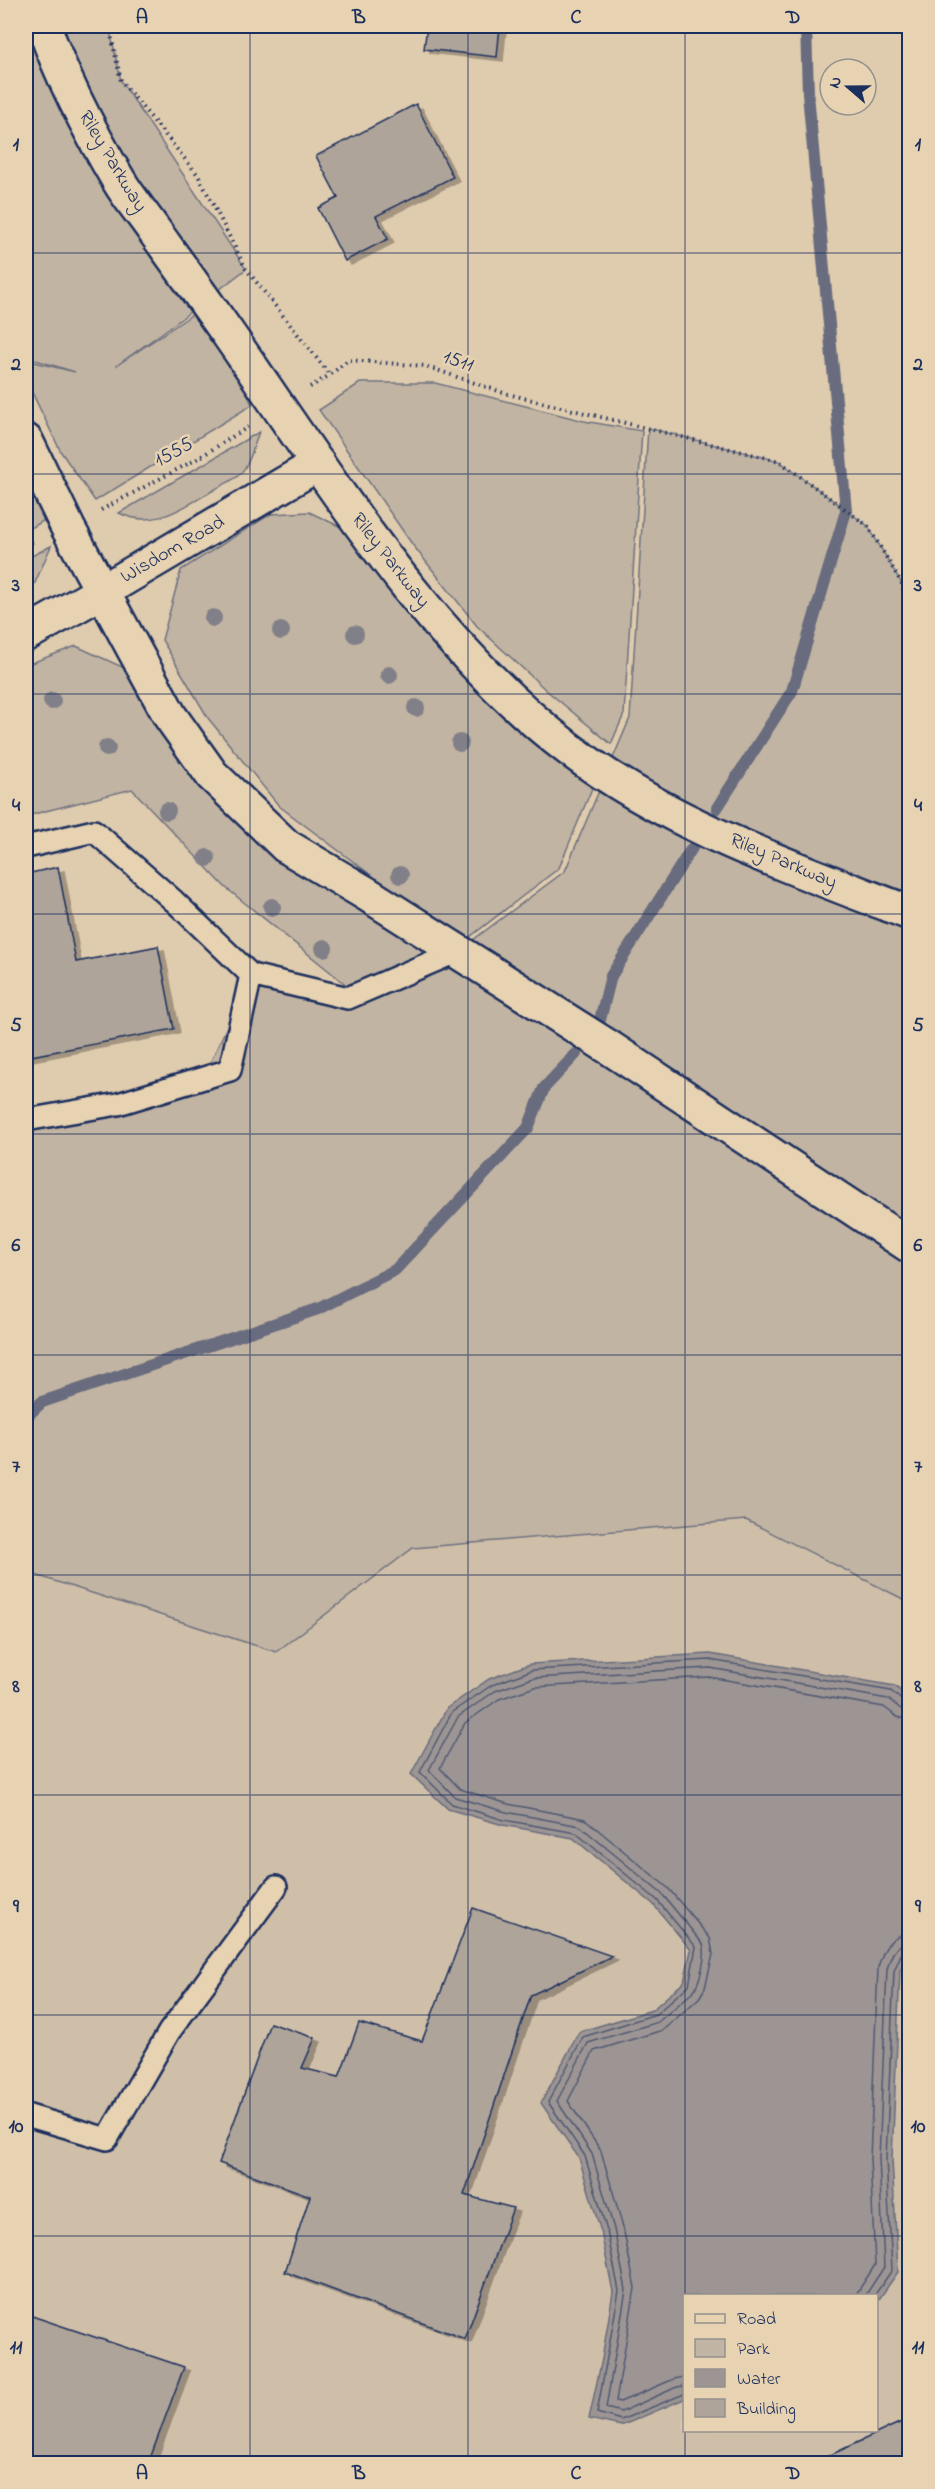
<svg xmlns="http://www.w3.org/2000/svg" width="935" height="2489" font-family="'Indie Flower',sans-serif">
  <defs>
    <filter id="shadow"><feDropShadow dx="6" dy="4" stdDeviation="0" flood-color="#0004"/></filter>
  </defs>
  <rect width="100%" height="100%" fill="#dfcbae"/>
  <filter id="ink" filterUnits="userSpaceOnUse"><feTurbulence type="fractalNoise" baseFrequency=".0167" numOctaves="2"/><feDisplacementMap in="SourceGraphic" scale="12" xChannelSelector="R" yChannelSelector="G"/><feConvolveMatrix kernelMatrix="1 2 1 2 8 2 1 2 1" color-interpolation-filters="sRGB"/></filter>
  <g filter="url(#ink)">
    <!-- built -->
    <path fill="#d0bfa8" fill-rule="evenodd" d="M746 1520 909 1602V2463H26V1572L275 1652 413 1548ZM684 2296H876V2430H684Z"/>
    <!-- green -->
    <path fill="#c2b4a2" stroke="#6e7280" stroke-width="1.5" d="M26 26H109L121 81 246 269 177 322 116 366 199 310 241 377 252 405 95 501 61 452 26 380V360L75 372 26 357Z
      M360 383H435L584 421 642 431 624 714 611 744 546 690 477 626 412 544 319 410Z
      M648 428 779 461 868 526 902 584 910 613 909 1602 746 1520 413 1548 276 1652 26 1572V1118L203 1078 251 975 348 998 458 951 565 871 630 718Z
      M259 432C254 445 250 464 240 474 233 481 220 486 212 491 182 508 154 530 119 513Z
      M26 466 46 507 43 521 26 531Z
      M309 512 356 534 595 781 559 868 462 943 279 806 208 718 162 640 181 570 271 514Z
      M51 546 34 585 26 593V559Z
      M76 646 129 670 230 817 338 895 433 951 349 987 225 887 132 789 26 816V665Z"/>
    <!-- water -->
    <path fill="#9c9593" stroke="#686c7e" stroke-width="1.5" d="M710 1654 895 1686 909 1699 910 1950 900 1971 892 2159 898 2272 877 2302 876 2296H684V2399L621 2426 589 2419 602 2359 613 2292 601 2232 579 2158 541 2103 579 2032 652 2010 684 1982 691 1950 653 1904 573 1838 503 1825 448 1809 411 1774 447 1708 489 1679 530 1664Z"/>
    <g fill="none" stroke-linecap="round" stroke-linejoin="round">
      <!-- shore -->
      <path stroke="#4f5873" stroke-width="1.5" d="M855 2296 875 2265 870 2159 878 1967C883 1950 890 1934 910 1933
        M865 2296 884 2267 879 2159 887 1970C890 1957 895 1943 910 1942
        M874 2296 892 2270 886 2159 894 1971 902 1952 910 1949
        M684 2377 674 2379 620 2402 616 2401 635 2288 623 2227 601 2151 568 2101 594 2051 663 2030 699 1998 705 1988 713 1954 710 1938 668 1888 585 1819 508 1804 460 1789 440 1768 465 1723 499 1699 535 1687 709 1677 884 1707 897 1717 910 1720
        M684 2386 677 2387 621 2412 606 2408 626 2290 614 2229 592 2154 557 2101 588 2043 658 2022 693 1992C700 1981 707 1956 703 1944L662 1894 580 1826 506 1812 455 1797 429 1770 458 1717 495 1691 533 1678 710 1668 888 1699 901 1709 910 1711
        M684 2394 621 2420 597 2413 619 2291 607 2231 585 2156 548 2102 583 2037 656 2014 689 1985 696 1947 657 1900 576 1833 504 1820 452 1804 420 1772 452 1712 492 1685 532 1670 710 1660 891 1691 904 1702 910 1703"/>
      <!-- stream -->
      <path stroke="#686c7e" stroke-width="12" d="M717 808 792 691 846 511 808 94 806 26
        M597 1032 611 976 692 848
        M26 1417 42 1402 318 1309 395 1270 528 1128 544 1088 576 1054"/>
    </g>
    <!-- building -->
    <path fill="#aea499" stroke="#1b2f5e" stroke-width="1.5" filter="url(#shadow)" d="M427 26H500L497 57 424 49Z
      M416 104 453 177 376 216 388 239 345 261 318 208 338 198 316 156Z
      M58 867 76 962 158 946 174 1029 26 1057V874Z
      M473 1908 612 1956 531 1995 464 2195 513 2208 465 2339 285 2272 310 2196 219 2163 270 2023 315 2038 302 2068 339 2077 359 2023 422 2041Z
      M26 2314 184 2367 148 2464H26Z
      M910 2418V2464H811Z"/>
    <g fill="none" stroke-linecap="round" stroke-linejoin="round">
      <!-- service casing -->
      <g stroke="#1b2f5e" stroke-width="26">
        <path id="service" d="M26 847 94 831 174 901 251 975 348 998 458 951
          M26 1120 118 1104 230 1070 251 975
          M26 2115 107 2139 169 2032 276 1887"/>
      </g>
      <!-- minor casing -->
      <g stroke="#1b2f5e" stroke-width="38">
        <path id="minor" d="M26 634 103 591 318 464"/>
      </g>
      <!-- tertiary casing -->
      <g stroke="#1b2f5e" stroke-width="38">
        <path id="tertiary" d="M44 26C63 80 90 132 119 181 129 198 142 213 153 229 179 265 206 302 231 338 331 481 429 642 569 749 669 825 793 868 910 913
          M26 441 68 528 170 716 212 775 286 846 367 894 610 1048 910 1246"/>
      </g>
      <!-- path -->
      <path stroke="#1b2f5e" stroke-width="4" stroke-dasharray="1.5 4.5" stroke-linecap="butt" d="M109 26 121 81 198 175 246 269 330 375 348 360 425 366 504 393 779 461 868 526 902 584 910 618
        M310 387 330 375
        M101 510 197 459 248 427
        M26 545 34 541
        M904 591 910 588"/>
      <!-- service -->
      <use href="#service" stroke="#e7d2b1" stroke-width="21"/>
      <!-- minor -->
      <use href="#minor" stroke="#e7d2b1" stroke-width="33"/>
      <!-- tertiary -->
      <use href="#tertiary" stroke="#e7d2b1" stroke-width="33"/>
    </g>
    <!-- trees -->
    <g fill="#818088">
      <circle cx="213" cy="618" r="9"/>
      <circle cx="281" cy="631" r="9"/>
      <circle cx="355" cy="634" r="9"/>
      <circle cx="389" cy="675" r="9"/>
      <circle cx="52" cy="701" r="9"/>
      <circle cx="416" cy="708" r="9"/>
      <circle cx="460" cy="743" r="9"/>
      <circle cx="107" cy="748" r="9"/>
      <circle cx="167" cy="811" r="9"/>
      <circle cx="207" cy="858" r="9"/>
      <circle cx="400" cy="875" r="9"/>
      <circle cx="272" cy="907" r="9"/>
      <circle cx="324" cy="948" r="9"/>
    </g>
  </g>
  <!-- grid -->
  <path fill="none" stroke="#1b2f5e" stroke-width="1.5" stroke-opacity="0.55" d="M250 26V2464M468 26V2464M685 26V2296M26 253H910M26 474H910M26 694H910M26 914H910M26 1134H910M26 1355H910M26 1575H910M26 1795H910M26 2015H910M26 2236H910M685 2430V2464"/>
  <g text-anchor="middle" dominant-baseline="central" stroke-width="5" stroke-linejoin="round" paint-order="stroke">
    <!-- street labels -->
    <g font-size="20" fill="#1b2f5e" stroke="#e7d2b1">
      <text transform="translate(112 162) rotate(59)">Riley Parkway</text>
      <text transform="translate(458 362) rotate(19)">1511</text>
      <text transform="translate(174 453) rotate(-29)">1555</text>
      <text transform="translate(173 550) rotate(-30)">Wisdom Road</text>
      <text transform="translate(390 561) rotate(52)">Riley Parkway</text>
      <text transform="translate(783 862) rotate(23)">Riley Parkway</text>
    </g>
  </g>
  <!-- margin -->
  <rect width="935" height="2489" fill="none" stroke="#e7d2b1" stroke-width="66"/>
  <!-- legend -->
  <rect x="683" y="2294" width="195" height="138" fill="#e7d2b1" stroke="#959190" stroke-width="1.5"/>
  <rect x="695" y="2314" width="30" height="9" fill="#e7d2b1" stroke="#959190" stroke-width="1.5"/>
  <text x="737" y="2324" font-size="18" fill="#1b2f5e">Road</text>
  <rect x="695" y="2339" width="30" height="18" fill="#c2b4a2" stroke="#959190" stroke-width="1.5"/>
  <text x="737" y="2354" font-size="18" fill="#1b2f5e">Park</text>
  <rect x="695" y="2369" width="30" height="18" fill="#9c9593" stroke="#959190" stroke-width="1.5"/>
  <text x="737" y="2384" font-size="18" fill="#1b2f5e">Water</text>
  <rect x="695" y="2399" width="30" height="18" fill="#aea499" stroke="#959190" stroke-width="1.5"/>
  <text x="737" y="2414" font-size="18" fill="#1b2f5e">Building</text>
  <!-- north arrow -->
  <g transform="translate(848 87) rotate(290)"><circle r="28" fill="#e7d2b1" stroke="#959190" stroke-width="1.5"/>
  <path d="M0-4.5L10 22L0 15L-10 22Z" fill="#1b2f5e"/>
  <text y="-9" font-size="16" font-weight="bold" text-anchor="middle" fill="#1b2f5e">N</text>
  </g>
  <rect x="33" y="33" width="869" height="2423" fill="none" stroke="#1b2f5e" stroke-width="2"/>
  <g font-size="20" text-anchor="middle" font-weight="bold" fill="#1b2f5e">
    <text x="142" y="23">A</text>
    <text x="359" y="23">B</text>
    <text x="576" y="23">C</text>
    <text x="793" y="23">D</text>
    <text x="16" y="150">1</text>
    <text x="918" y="150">1</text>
    <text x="16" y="370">2</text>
    <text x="918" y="370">2</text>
    <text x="16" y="591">3</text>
    <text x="918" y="591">3</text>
    <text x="16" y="811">4</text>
    <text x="918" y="811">4</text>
    <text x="16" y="1031">5</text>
    <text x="918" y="1031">5</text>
    <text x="16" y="1251">6</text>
    <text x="918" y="1251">6</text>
    <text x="16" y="1472">7</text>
    <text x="918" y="1472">7</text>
    <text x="16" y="1692">8</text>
    <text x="918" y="1692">8</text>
    <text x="16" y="1912">9</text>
    <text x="918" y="1912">9</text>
    <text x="16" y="2132">10</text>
    <text x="918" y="2132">10</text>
    <text x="16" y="2353">11</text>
    <text x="918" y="2353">11</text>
    <text x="142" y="2479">A</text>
    <text x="359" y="2479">B</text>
    <text x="576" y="2479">C</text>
    <text x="793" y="2479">D</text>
  </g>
</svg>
